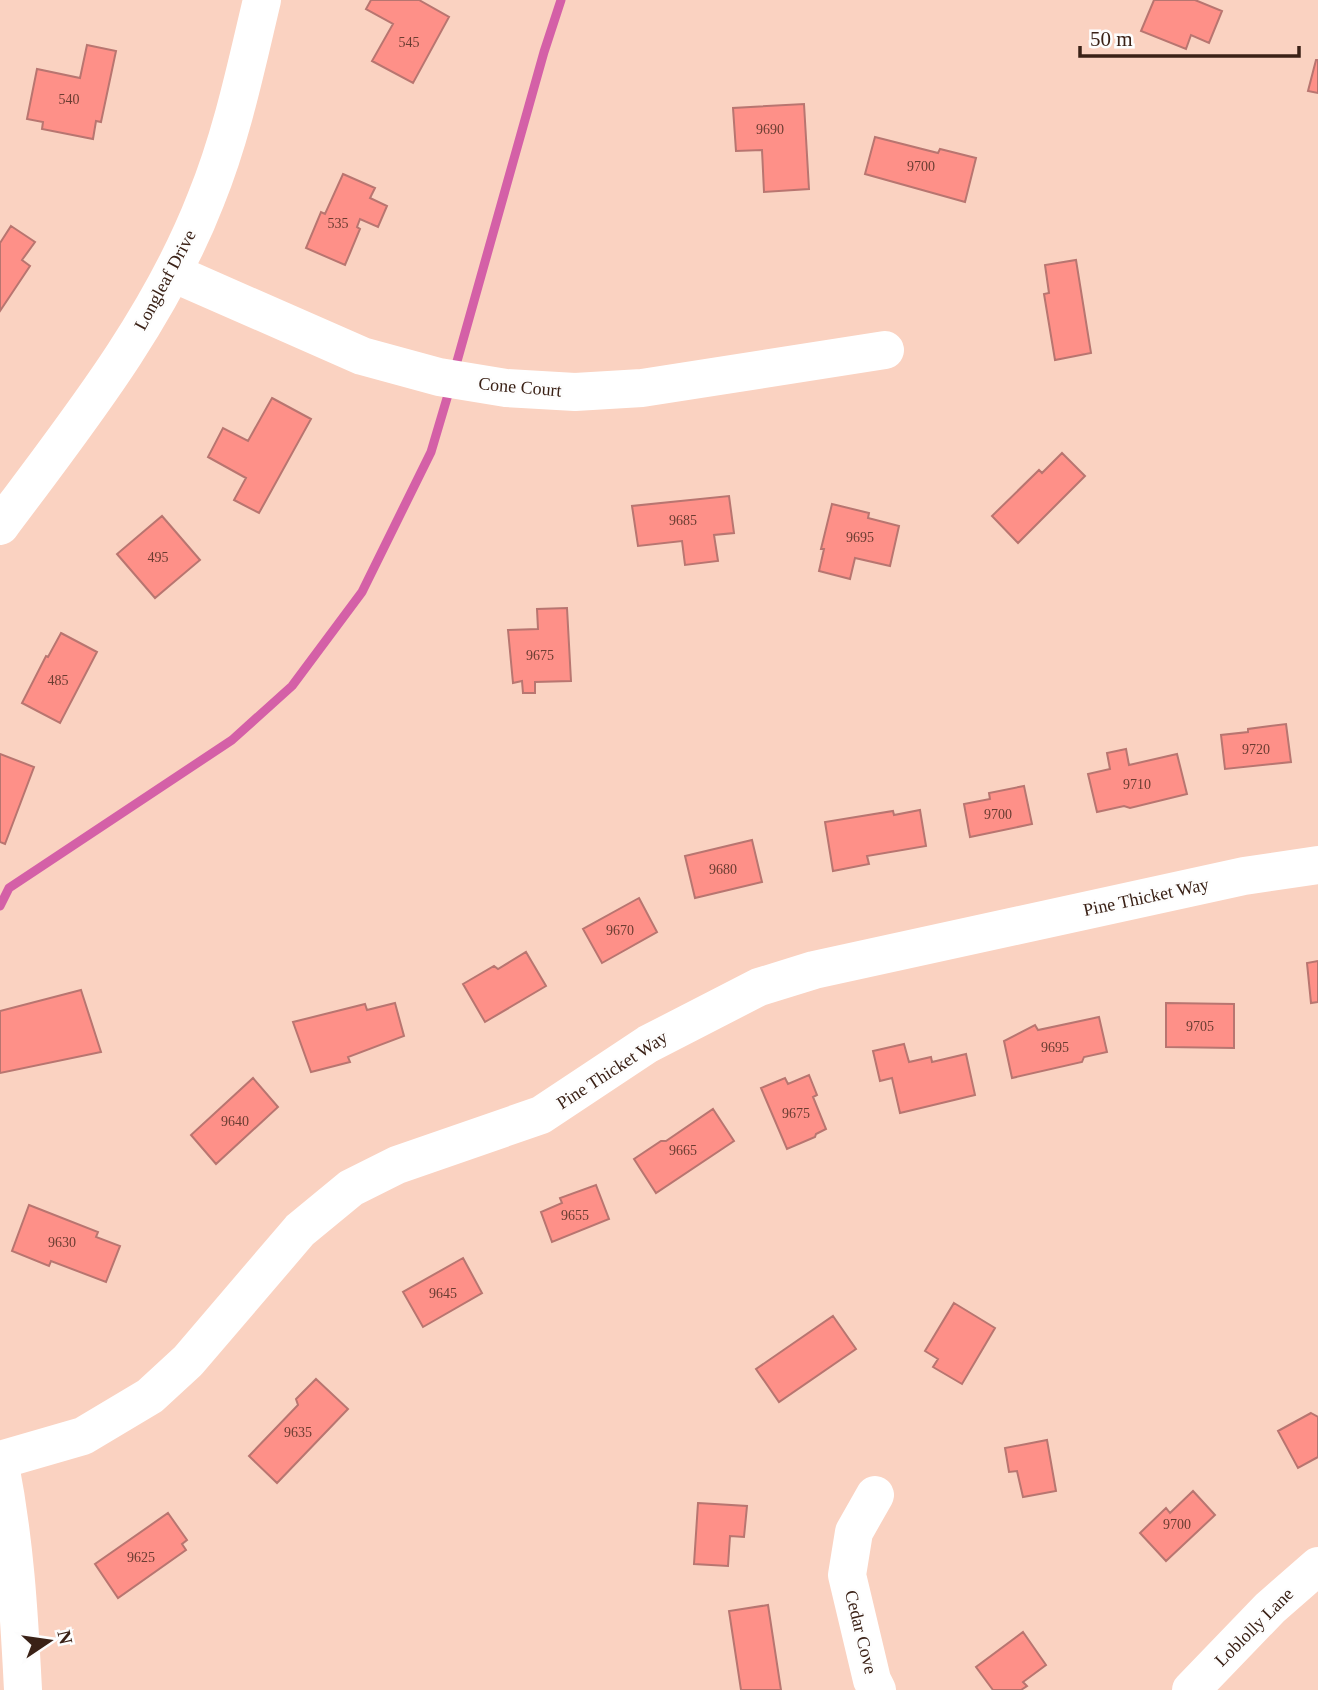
<svg xmlns="http://www.w3.org/2000/svg" width="1318" height="1690" font-family="Georgia,serif">
  <rect width="100%" height="100%" fill="#fad2c1"/>
  <g fill="none" stroke-linecap="round" stroke-linejoin="round">
    <!-- stream -->
    <path stroke="#d460a7" stroke-width="9" d="M454 372 544 52 561 0
      M0 906 9 888 232 740 292 686 362 592 431 452 450 388"/>
  </g>
  <!-- building -->
  <path fill="#fe9088" stroke="#b87570" stroke-width="2" d="M371 0H419L449 17 413 83 372 61 393 24 366 9Z
    M1154 0H1195L1222 11 1209 43 1191 35 1186 49 1141 31Z
    M87 45 116 51 101 122 96 121 93 139 42 129 43 122 27 119 37 69 80 78Z
    M1316 60H1318V93L1308 91Z
    M804 104 809 189 764 192 762 150 736 151 733 108Z
    M875 137 938 153 940 149 976 158 965 202 865 174Z
    M343 174 375 188 370 198 387 206 378 227 360 219 357 227 360 229 345 265 306 248 321 212 325 214Z
    M11 226 35 242 22 260 30 266 0 311V243Z
    M1076 260 1091 353 1055 360 1044 294 1049 293 1045 265Z
    M272 398 311 419 259 513 234 500 246 478 208 457 223 428 248 441Z
    M1062 453 1085 476 1018 543 992 516 1039 470 1042 473Z
    M729 496 734 533 714 535 718 561 685 565 682 541 638 546 632 506Z
    M832 504 869 513 868 518 899 526 890 566 855 558 850 579 819 571 824 549H821Z
    M162 516 200 560 155 598 117 554Z
    M567 608 571 681 535 682V693H523L522 681 513 683 508 630 538 629 537 609Z
    M61 633 97 652 60 723 22 703 46 656 48 657Z
    M1286 724 1291 762 1225 769 1221 735 1248 732V729Z
    M1126 749 1129 765 1177 754 1187 794 1130 808 1124 806 1097 812 1088 774 1110 769 1107 753Z
    M0 754 34 767 5 844 0 842Z
    M1024 786 1032 824 970 837 964 804 990 799 989 793Z
    M920 810 926 846 867 856 869 864 833 871 825 822 893 811 894 815Z
    M752 840 762 882 695 898 685 856Z
    M639 898 657 932 602 963 583 929Z
    M526 952 546 986 485 1022 463 984 494 966 498 969Z
    M1318 961V1002L1311 1003 1307 963Z
    M81 990 101 1052 0 1073V1011Z
    M395 1003 404 1036 348 1057 350 1062 311 1072 293 1022 365 1004 367 1010Z
    M1166 1003 1234 1004V1048L1166 1047Z
    M1099 1017 1107 1052 1084 1057 1082 1062 1012 1078 1004 1041 1035 1025 1038 1030Z
    M904 1044 909 1062 931 1057 932 1062 966 1054 975 1095 900 1113 892 1078 880 1081 873 1051Z
    M809 1075 817 1095 813 1097 826 1129 816 1134 815 1137 787 1149 761 1088 785 1078 788 1084Z
    M253 1078 278 1107 216 1164 191 1135Z
    M713 1109 734 1141 656 1193 634 1159 661 1141H666Z
    M596 1185 609 1219 552 1242 541 1212 562 1203 560 1198Z
    M29 1205 98 1232 96 1237 120 1246 106 1282 51 1261 49 1266 12 1251Z
    M463 1258 482 1293 423 1327 403 1292Z
    M954 1303 995 1328 962 1384 933 1367 938 1359 925 1351Z
    M833 1316 856 1349 779 1402 756 1369Z
    M316 1379 348 1409 277 1483 249 1456 298 1405 296 1399Z
    M1311 1413 1318 1417V1457L1298 1468 1278 1431Z
    M1047 1440 1056 1491 1023 1497 1017 1471 1009 1472 1005 1448Z
    M1193 1491 1215 1515 1166 1561 1140 1533 1166 1508 1170 1513Z
    M698 1503 747 1506 744 1537 730 1536 728 1566 694 1564Z
    M168 1513 187 1540 182 1544 186 1550 118 1598 95 1564Z
    M768 1605 781 1690H741L729 1611Z
    M1023 1632 1046 1665 1023 1682 1027 1686 1021 1690H993L976 1667Z"/>
  <g fill="none" stroke-linecap="round" stroke-linejoin="round">
    <!-- minor -->
    <path stroke="#fff" stroke-width="38" d="M173 273 362 356 439 377 506 388 575 392 642 388 885 350
      M0 526C77 423 159 320 206 199 232 135 246 67 262 0
      M0 1460 83 1436 150 1396 188 1361 300 1230 351 1188 397 1165 541 1115 648 1044 759 987 814 970 1244 876 1318 865
      M0 1465C15 1542 19 1611 23 1690
      M875 1495 854 1532 847 1575 872 1680 877 1690
      M1191 1690 1270 1608 1318 1566"/>
  </g>
  <g text-anchor="middle" dominant-baseline="central" stroke-width="5" stroke-linejoin="round" paint-order="stroke">
    <!-- number labels -->
    <g font-size="14" fill="#6b3d32">
      <text x="409" y="42">545</text>
      <text x="69" y="99">540</text>
      <text x="770" y="129">9690</text>
      <text x="921" y="166">9700</text>
      <text x="338" y="223">535</text>
      <text x="683" y="520">9685</text>
      <text x="860" y="537">9695</text>
      <text x="158" y="557">495</text>
      <text x="540" y="655">9675</text>
      <text x="58" y="680">485</text>
      <text x="1256" y="749">9720</text>
      <text x="1137" y="784">9710</text>
      <text x="998" y="814">9700</text>
      <text x="723" y="869">9680</text>
      <text x="620" y="930">9670</text>
      <text x="1200" y="1026">9705</text>
      <text x="1055" y="1047">9695</text>
      <text x="796" y="1113">9675</text>
      <text x="235" y="1121">9640</text>
      <text x="683" y="1150">9665</text>
      <text x="575" y="1215">9655</text>
      <text x="62" y="1242">9630</text>
      <text x="443" y="1293">9645</text>
      <text x="298" y="1432">9635</text>
      <text x="1177" y="1524">9700</text>
      <text x="141" y="1557">9625</text>
    </g>
    <!-- street labels -->
    <g font-size="18" fill="#3a2116" stroke="#fdfdfd">
      <text transform="translate(165 280) rotate(-62)">Longleaf Drive</text>
      <text transform="translate(520 387) rotate(5)">Cone Court</text>
      <text transform="translate(1146 897) rotate(-12)">Pine Thicket Way</text>
      <text transform="translate(612 1070) rotate(-33)">Pine Thicket Way</text>
      <text transform="translate(1254 1627) rotate(-45)">Loblolly Lane</text>
      <text transform="translate(861 1632) rotate(76)">Cedar Cove</text>
    </g>
  </g>
  <!-- north arrow -->
  <g transform="translate(49 1641) rotate(77)" stroke="#fdfdfd" stroke-width="5" paint-order="stroke">
  <path d="M0-5L12 26L0 18L-12 26Z" fill="#3a2116"/>
  <text y="-10" font-size="19" font-weight="bold" text-anchor="middle" fill="#3a2116">N</text>
  </g>
  <!-- scale -->
  <path d="M1080 46v10h219v-10" fill="none" stroke="#3a2116" stroke-width="3.5"/>
  <text x="1090" y="46" font-size="21" fill="#3a2116" stroke="#fdfdfd" stroke-width="5" paint-order="stroke">50 m</text>
</svg>
